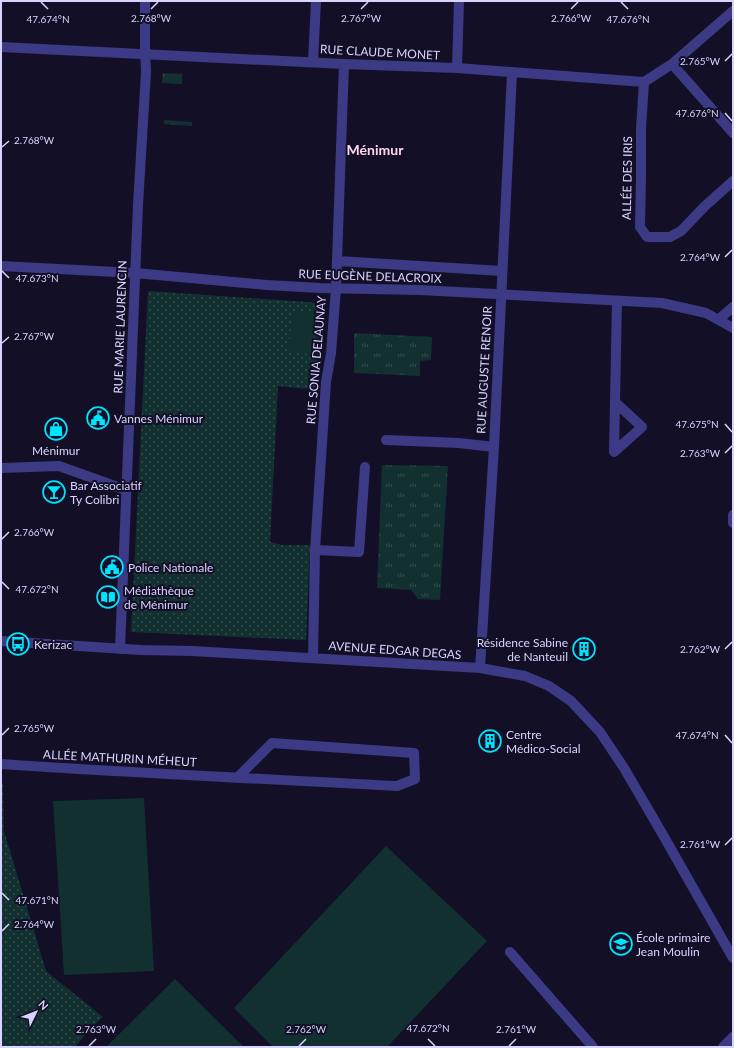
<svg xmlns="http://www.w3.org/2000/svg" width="734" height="1048" font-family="Lato,sans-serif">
  <defs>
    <pattern id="grass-tufts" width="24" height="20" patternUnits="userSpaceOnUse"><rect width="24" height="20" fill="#12302f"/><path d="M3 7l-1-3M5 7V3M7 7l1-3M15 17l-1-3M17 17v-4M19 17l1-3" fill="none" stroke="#344d4e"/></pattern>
    <pattern id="park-dots" width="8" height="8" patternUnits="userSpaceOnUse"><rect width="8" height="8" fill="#12302f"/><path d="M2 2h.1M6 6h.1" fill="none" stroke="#344d4e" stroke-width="1.8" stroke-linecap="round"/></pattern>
  </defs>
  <rect width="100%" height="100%" fill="#130f26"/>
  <!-- grass -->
  <path fill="url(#grass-tufts)" d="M163 73 182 74V84L162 83Z
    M164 120 192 122V126L164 124Z
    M354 333 432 337 431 360 420 361V376L354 373Z
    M382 465 448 466 440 600 418 599 411 590 377 588Z"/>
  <!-- park -->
  <path fill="url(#park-dots)" d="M148 291 321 303 318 390 278 386 270 542 282 545H310L306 640 131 632Z
    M1 784H3L4 831 46 971 103 1017 93 1026 75 1047H1Z"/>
  <!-- garden -->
  <path fill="#12302f" d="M292 311 315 312 312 354 289 353Z
    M144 798 154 971 64 975 53 801Z
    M386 846 487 941 387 1047H273L234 1008Z
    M175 979 244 1047H106Z"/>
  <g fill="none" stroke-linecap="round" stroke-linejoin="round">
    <!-- minor -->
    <path stroke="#3d3a85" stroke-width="10" d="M1 47 344 64 457 68 644 82 672 64 733 11
      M313 62 316 1
      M672 64 733 133
      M457 68 459 1
      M644 82 641 128V178L640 227 647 237H670L681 231 705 206 733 181
      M337 261 502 271
      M1 266 135 273 267 285 320 288 420 290 662 303 706 313 733 328
      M719 319 733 307
      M615 402 642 427 614 452 617 301
      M386 440 459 443 494 447
      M1 468 59 466 126 490
      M733 515V523
      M315 550 359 552 365 467
      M1 641 141 650 192 651 480 668 525 676 549 686 571 701 600 732 624 768 663 835 733 958
      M120 649 138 205 146 72 145 48V1
      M313 658 315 550 326 382 331 353 336 288 344 64
      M480 668 494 447 512 73
      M1 764C133 773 265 779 397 786L415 779 414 753 272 743 238 777
      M510 952 593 1047
      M723 1047 733 1037"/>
  </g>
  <!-- ticks -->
  <path fill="none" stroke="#d9d4ff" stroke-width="1.5" d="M41 2 48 9M621 2 628 9M151 9 158 2M361 9 368 2M571 9 578 2M725 61 732 54M725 113 732 121M2 147 9 141M725 257 732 250M2 271 9 278M2 343 9 337M725 424 732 432M725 453 732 446M2 539 9 532M2 582 9 589M725 649 732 642M2 735 9 728M725 735 732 743M725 845 732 838M2 893 9 900M2 931 9 924M428 1039 435 1046M89 1046 96 1039M299 1046 306 1039M509 1046 516 1039"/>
  <!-- icons -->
  <defs>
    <g id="civic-ring" transform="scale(1.15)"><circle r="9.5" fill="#130f26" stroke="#00e5ff" stroke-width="1.5"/><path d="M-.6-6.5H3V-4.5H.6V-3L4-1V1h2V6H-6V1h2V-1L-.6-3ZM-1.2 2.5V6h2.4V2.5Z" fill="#00e5ff"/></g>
    <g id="shop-ring" transform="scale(1.15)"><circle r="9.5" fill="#130f26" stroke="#00e5ff" stroke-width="1.5"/><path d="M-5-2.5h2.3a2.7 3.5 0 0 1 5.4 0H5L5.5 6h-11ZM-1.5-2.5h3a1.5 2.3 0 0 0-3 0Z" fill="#00e5ff"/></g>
    <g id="bar-ring" transform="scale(1.15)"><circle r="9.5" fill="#130f26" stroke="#00e5ff" stroke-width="1.5"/><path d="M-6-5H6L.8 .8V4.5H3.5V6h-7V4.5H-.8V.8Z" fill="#00e5ff"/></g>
    <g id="library-ring" transform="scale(1.15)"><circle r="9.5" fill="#130f26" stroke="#00e5ff" stroke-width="1.5"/><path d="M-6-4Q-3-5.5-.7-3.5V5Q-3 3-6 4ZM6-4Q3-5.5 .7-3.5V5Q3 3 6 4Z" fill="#00e5ff"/></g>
    <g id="bus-ring" transform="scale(1.15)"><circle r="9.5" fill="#130f26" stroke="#00e5ff" stroke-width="1.5"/><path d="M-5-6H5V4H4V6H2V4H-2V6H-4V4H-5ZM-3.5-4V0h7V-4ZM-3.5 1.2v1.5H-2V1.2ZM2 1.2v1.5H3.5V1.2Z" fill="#00e5ff"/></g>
    <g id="building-ring" transform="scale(1.15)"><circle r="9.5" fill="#130f26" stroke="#00e5ff" stroke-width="1.5"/><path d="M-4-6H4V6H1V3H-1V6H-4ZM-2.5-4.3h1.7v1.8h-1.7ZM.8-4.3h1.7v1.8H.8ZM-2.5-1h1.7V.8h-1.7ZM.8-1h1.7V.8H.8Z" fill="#00e5ff"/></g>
    <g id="school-ring" transform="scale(1.15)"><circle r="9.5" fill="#130f26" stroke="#00e5ff" stroke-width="1.5"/><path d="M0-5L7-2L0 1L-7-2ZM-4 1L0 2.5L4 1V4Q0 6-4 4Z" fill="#00e5ff"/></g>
  </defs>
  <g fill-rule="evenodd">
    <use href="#civic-ring" x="98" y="418"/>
    <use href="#shop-ring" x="56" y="429"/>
    <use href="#bar-ring" x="54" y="492"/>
    <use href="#civic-ring" x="112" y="567"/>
    <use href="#library-ring" x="108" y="597"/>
    <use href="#bus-ring" x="18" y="644"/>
    <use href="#building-ring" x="584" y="649"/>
    <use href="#building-ring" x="490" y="741"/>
    <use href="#school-ring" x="621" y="944"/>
  </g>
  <g text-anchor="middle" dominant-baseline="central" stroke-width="4" stroke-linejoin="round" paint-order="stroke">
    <!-- street labels -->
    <g font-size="12" fill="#d9d4ff" stroke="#130f26">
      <text transform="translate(380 52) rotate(3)">RUE CLAUDE MONET</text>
      <text transform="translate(627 178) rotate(-89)">ALLÉE DES IRIS</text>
      <text transform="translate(370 276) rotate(2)">RUE EUGÈNE DELACROIX</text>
      <text transform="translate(120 327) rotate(-88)">RUE MARIE LAURENCIN</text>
      <text transform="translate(316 360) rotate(-85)">RUE SONIA DELAUNAY</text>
      <text transform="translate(484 370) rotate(-87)">RUE AUGUSTE RENOIR</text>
      <text transform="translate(395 650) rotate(4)">AVENUE EDGAR DEGAS</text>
      <text transform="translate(120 758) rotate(3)">ALLÉE MATHURIN MÉHEUT</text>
    </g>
    <!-- poi labels -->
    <g font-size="12" fill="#d9d4ff" stroke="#130f26" text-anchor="start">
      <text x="114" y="418">Vannes Ménimur</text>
      <text x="56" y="450" text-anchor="middle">Ménimur</text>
      <text x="70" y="485">Bar Associatif<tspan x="70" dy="14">Ty Colibri</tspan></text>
      <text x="128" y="567">Police Nationale</text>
      <text x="124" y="590">Médiathèque<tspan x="124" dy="14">de Ménimur</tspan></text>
      <text x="568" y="642" text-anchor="end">Résidence Sabine<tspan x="568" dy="14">de Nanteuil</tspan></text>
      <text x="34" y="644">Kerizac</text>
      <text x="506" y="734">Centre<tspan x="506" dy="14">Médico-Social</tspan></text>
      <text x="636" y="937">École primaire<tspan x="636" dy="14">Jean Moulin</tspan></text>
    </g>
    <!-- quarter labels -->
    <g font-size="14" font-weight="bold" fill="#ffd6f0" stroke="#130f26">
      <text x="375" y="149">Ménimur</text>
    </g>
  </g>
  <g font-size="10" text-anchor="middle" fill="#d9d4ff" stroke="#130f26" stroke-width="4" stroke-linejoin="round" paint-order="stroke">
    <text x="151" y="22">2.768°W</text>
    <text x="361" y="22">2.767°W</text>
    <text x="571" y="22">2.766°W</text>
    <text x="48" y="23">47.674°N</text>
    <text x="628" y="23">47.676°N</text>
    <text x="700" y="65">2.765°W</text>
    <text x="697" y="117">47.676°N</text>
    <text x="34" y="144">2.768°W</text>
    <text x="700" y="261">2.764°W</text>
    <text x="37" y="282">47.673°N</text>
    <text x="34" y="340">2.767°W</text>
    <text x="697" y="428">47.675°N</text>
    <text x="700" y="457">2.763°W</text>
    <text x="34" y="536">2.766°W</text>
    <text x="37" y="593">47.672°N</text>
    <text x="700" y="653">2.762°W</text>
    <text x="34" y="732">2.765°W</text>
    <text x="697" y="739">47.674°N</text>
    <text x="700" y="848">2.761°W</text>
    <text x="37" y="904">47.671°N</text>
    <text x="34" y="928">2.764°W</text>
    <text x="428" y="1032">47.672°N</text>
    <text x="96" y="1033">2.763°W</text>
    <text x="306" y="1033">2.762°W</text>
    <text x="516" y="1033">2.761°W</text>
  </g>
  <!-- border -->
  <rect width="734" height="1048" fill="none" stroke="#d9d4ff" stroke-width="4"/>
  <!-- north arrow -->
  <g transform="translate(36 1012) rotate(47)" stroke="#130f26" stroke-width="3" paint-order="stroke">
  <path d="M0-3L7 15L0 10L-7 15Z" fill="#d9d4ff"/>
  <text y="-6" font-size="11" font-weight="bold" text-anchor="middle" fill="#d9d4ff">N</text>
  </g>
</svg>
